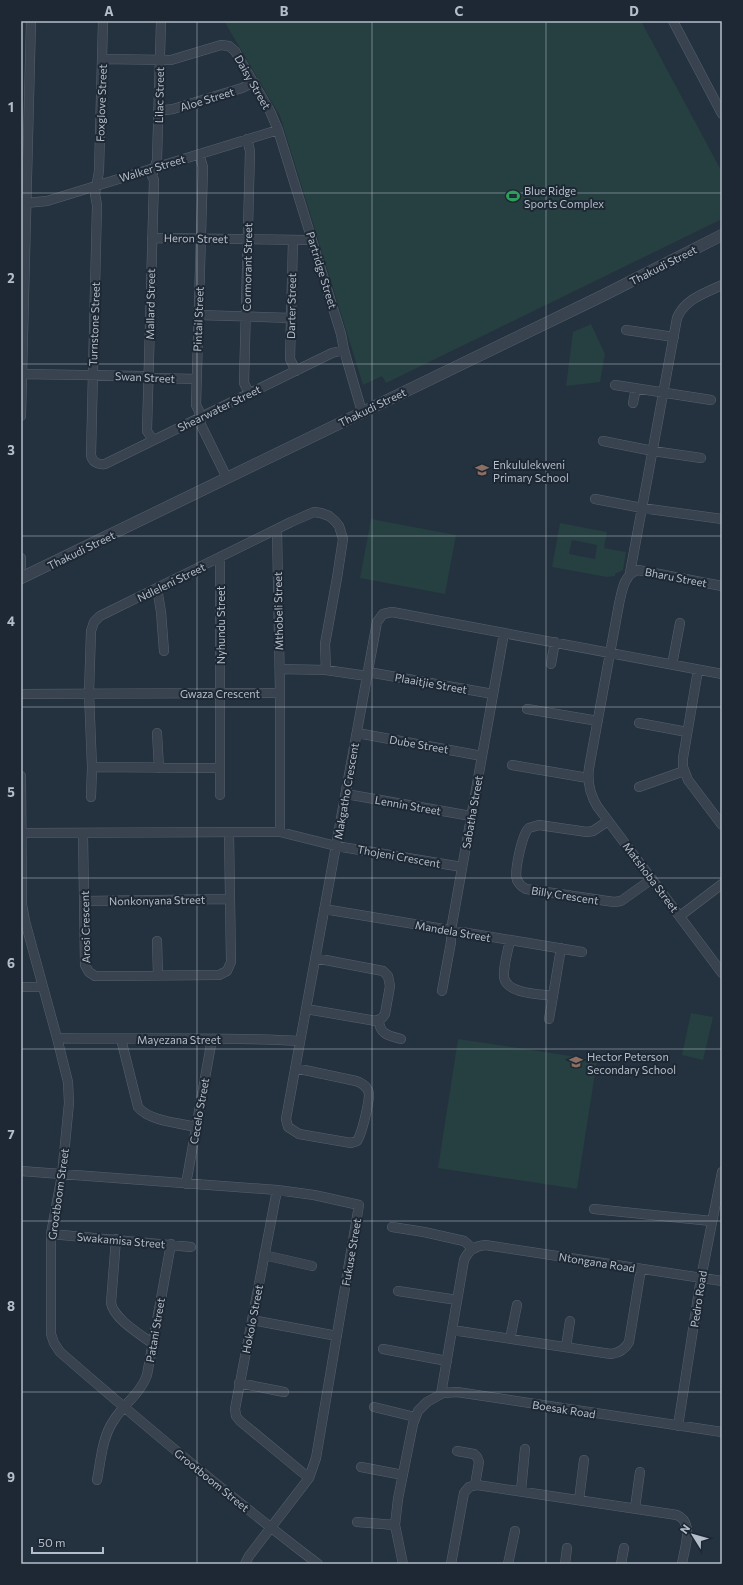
<svg xmlns="http://www.w3.org/2000/svg" width="743" height="1585" font-family="Commissioner,sans-serif">
  <rect width="100%" height="100%" fill="#24323f"/>
  <!-- green -->
  <path fill="#263f40" fill-rule="evenodd" d="M224 21H641L722 172V219L386 383 382 376 363 385 280 116Z
    M591 324 605 354 600 382 566 386 573 332Z
    M371 519 456 535 445 594 360 578Z
    M560 523 607 532 604 548 626 552 623 570 615 574V576L607 577 552 567ZM572 540 597 545 595 559 569 554Z
    M691 1013 713 1017 703 1060 682 1055Z
    M458 1039 597 1060 577 1189 438 1168Z"/>
  <g fill="none" stroke-linecap="round" stroke-linejoin="round">
    <!-- minor casing -->
    <g stroke="#56616d" stroke-width="10">
      <path id="minor" d="M103 21 99 171 95 194 97 205 91 455C92 462 98 465 105 464L332 353 344 350
        M673 21 722 114
        M102 59 171 60 221 45 229 46 235 51 270 111 278 130 341 334 344 350 362 412
        M158 111 173 109 242 88 254 82
        M247 139 250 151 244 383 249 393
        M199 154 203 167 196 405 199 411 201 425 227 478
        M26 203 47 201 278 130
        M152 238 306 240 312 238
        M293 240 290 359 296 371
        M198 315 291 318
        M626 330 674 337
        M21 374 142 376 155 378 196 379
        M615 385 711 400
        M633 403 636 388
        M21 416 31 21
        M153 440 147 431 154 180 152 176 157 160 161 21
        M603 441 653 451 701 458
        M595 499 642 508 722 519
        M277 529 280 693V832
        M21 558V567
        M220 558V795
        M630 573 677 318C685 299 705 293 722 285
        M722 586 638 570C624 574 622 591 619 604L589 768C587 782 590 794 597 806L722 973
        M157 588 161 612 164 651
        M551 664 555 642
        M672 665 680 623
        M280 669 326 670 367 676
        M698 670 683 758V767L688 780 722 825
        M368 672 493 694
        M21 694 280 693
        M527 709 598 721
        M639 723 687 732
        M157 733 159 768
        M357 733 482 756
        M512 765 588 778
        M220 768 92 767 89 693 91 631 94 622 100 616 291 522 314 512 321 513 329 516 335 521 339 526 343 539 337 578 325 644 326 670
        M21 776 22 905 25 921 57 1038 68 1082 69 1103 62 1175 51 1234V1334L54 1343 60 1352C144 1425 230 1497 318 1564
        M639 787 684 771
        M346 794 471 816
        M91 797 92 767
        M608 821 593 831 587 832 539 825 529 828C522 834 514 872 517 880 519 884 522 887 526 889L614 902 621 901 652 879
        M22 833 280 832 336 846 462 867
        M83 834 85 965 89 972 95 976 219 975 227 971 231 962 229 833
        M84 901 230 899
        M324 909 582 952
        M680 916 722 884
        M510 940C508 951 503 966 504 977 506 994 540 994 553 996L561 948
        M157 941 158 975
        M21 987H43
        M442 991 451 942V930L504 633
        M306 1009 376 1021 382 1018 385 1014 390 986 388 976 383 971 315 958
        M549 1019 553 996
        M379 1020C379 1034 389 1036 401 1039
        M57 1038C138 1040 219 1036 300 1041
        M121 1039 138 1107C149 1121 179 1123 196 1127
        M295 1068 356 1081C362 1083 368 1087 369 1094 369 1103 362 1134 357 1141L351 1143 299 1134 288 1127 286 1119 306 1009 377 622 383 614 392 612 722 674
        M21 1171 277 1190 314 1195 359 1205 316 1458 309 1478 249 1556 245 1564
        M186 1184 212 1039
        M277 1190 235 1409 236 1416 240 1421 309 1478
        M594 1209 711 1221
        M392 1227 424 1232 464 1241 472 1248
        M51 1234 191 1247
        M116 1239 111 1303C114 1319 140 1334 153 1344
        M264 1255 312 1266
        M398 1291 457 1300
        M252 1320 337 1336
        M452 1330 611 1354C620 1353 625 1349 629 1342L641 1269
        M510 1339 517 1305
        M566 1347 570 1321
        M383 1349 447 1361
        M239 1383 284 1392
        M441 1394 464 1260C468 1251 474 1246 485 1245L722 1281
        M374 1407 415 1417
        M678 1426 701 1278 722 1172
        M457 1451 474 1454 477 1457 479 1462 475 1485
        M361 1467 403 1475
        M97 1480C101 1460 102 1437 114 1420 124 1404 141 1393 147 1375L171 1244
        M521 1491 525 1449
        M579 1500 584 1460
        M635 1508 640 1472
        M357 1522 395 1525
        M403 1564 395 1525 398 1499 413 1424 418 1411 427 1402 443 1393 457 1392 722 1432
        M451 1564 464 1493 469 1487 477 1485 677 1515C695 1523 684 1549 682 1564
        M508 1564 515 1531
        M565 1564 567 1548
        M621 1564 624 1548"/>
    </g>
    <!-- tertiary casing -->
    <g stroke="#56616d" stroke-width="12">
      <path id="tertiary" d="M21 578 604 295 722 235"/>
    </g>
    <!-- minor -->
    <use href="#minor" stroke="#38434f" stroke-width="9"/>
    <!-- tertiary -->
    <use href="#tertiary" stroke="#38434f" stroke-width="11"/>
  </g>
  <!-- grid -->
  <path fill="none" stroke="#b4beca" stroke-width="1" stroke-opacity="0.55" d="M197 21V1564M372 21V1564M546 21V1564M21 193H722M21 364H722M21 536H722M21 707H722M21 878H722M21 1049H722M21 1221H722M21 1392H722"/>
  <!-- icons -->
  <defs>
    <g id="stadium-bare" transform="scale(1.08)"><path d="M0-5a6.5 5 0 1 0 0 10a6.5 5 0 1 0 0-10ZM-3.5-1.8h7v3.6h-7Z" fill="#2e9e5b" stroke="#1d2834" stroke-width="2.5" paint-order="stroke"/></g>
    <g id="school-bare" transform="scale(1.08)"><path d="M0-5L7-2L0 1L-7-2ZM-4 1L0 2.5L4 1V4Q0 6-4 4Z" fill="#8d6e63" stroke="#1d2834" stroke-width="2.5" paint-order="stroke"/></g>
  </defs>
  <g fill-rule="evenodd">
    <use href="#stadium-bare" x="513" y="196"/>
    <use href="#school-bare" x="482" y="470"/>
    <use href="#school-bare" x="576" y="1062"/>
  </g>
  <g text-anchor="middle" dominant-baseline="central" stroke-width="4" stroke-linejoin="round" paint-order="stroke">
    <!-- street labels -->
    <g font-size="11" fill="#b4beca" stroke="#1d2834">
      <text transform="translate(253 82) rotate(60)">Daisy Street</text>
      <text transform="translate(159 95) rotate(-89)">Lilac Street</text>
      <text transform="translate(207 99) rotate(-17)">Aloe Street</text>
      <text transform="translate(101 103) rotate(-88)">Foxglove Street</text>
      <text transform="translate(152 168) rotate(-17)">Walker Street</text>
      <text transform="translate(196 238) rotate(1)">Heron Street</text>
      <text transform="translate(663 265) rotate(-27)">Thakudi Street</text>
      <text transform="translate(247 267) rotate(-89)">Cormorant Street</text>
      <text transform="translate(322 270) rotate(73)">Partridge Street</text>
      <text transform="translate(150 304) rotate(-89)">Mallard Street</text>
      <text transform="translate(291 306) rotate(-89)">Darter Street</text>
      <text transform="translate(198 319) rotate(-88)">Pintail Street</text>
      <text transform="translate(94 324) rotate(-88)">Turnstone Street</text>
      <text transform="translate(145 377) rotate(3)">Swan Street</text>
      <text transform="translate(372 407) rotate(-26)">Thakudi Street</text>
      <text transform="translate(219 408) rotate(-26)">Shearwater Street</text>
      <text transform="translate(81 550) rotate(-26)">Thakudi Street</text>
      <text transform="translate(676 577) rotate(11)">Bharu Street</text>
      <text transform="translate(171 582) rotate(-26)">Ndleleni Street</text>
      <text transform="translate(278 611) rotate(-91)">Mthobeli Street</text>
      <text transform="translate(220 625) rotate(-90)">Nyhundu Street</text>
      <text transform="translate(431 683) rotate(10)">Plaaitjie Street</text>
      <text x="220" y="693">Gwaza Crescent</text>
      <text transform="translate(419 744) rotate(10)">Dube Street</text>
      <text transform="translate(346 791) rotate(-80)">Makgatho Crescent</text>
      <text transform="translate(408 805) rotate(10)">Lennin Street</text>
      <text transform="translate(472 812) rotate(-80)">Sabatha Street</text>
      <text transform="translate(399 856) rotate(10)">Thojeni Crescent</text>
      <text transform="translate(651 877) rotate(53)">Matshoba Street</text>
      <text transform="translate(565 895) rotate(9)">Billy Crescent</text>
      <text transform="translate(157 900) rotate(-1)">Nonkonyana Street</text>
      <text transform="translate(85 927) rotate(-91)">Arosi Crescent</text>
      <text transform="translate(453 931) rotate(10)">Mandela Street</text>
      <text x="179" y="1039">Mayezana Street</text>
      <text transform="translate(199 1111) rotate(-80)">Cecelo Street</text>
      <text transform="translate(58 1194) rotate(-82)">Grootboom Street</text>
      <text transform="translate(121 1240) rotate(5)">Swakamisa Street</text>
      <text transform="translate(351 1252) rotate(-80)">Fukuse Street</text>
      <text transform="translate(597 1262) rotate(9)">Ntongana Road</text>
      <text transform="translate(698 1299) rotate(-81)">Pedro Road</text>
      <text transform="translate(252 1319) rotate(-79)">Hokolo Street</text>
      <text transform="translate(155 1330) rotate(-80)">Patani Street</text>
      <text transform="translate(564 1409) rotate(9)">Boesak Road</text>
      <text transform="translate(212 1480) rotate(39)">Grootboom Street</text>
    </g>
    <!-- poi labels -->
    <g font-size="11" fill="#b4beca" stroke="#1d2834" text-anchor="start">
      <text x="524" y="190">Blue Ridge<tspan x="524" dy="13">Sports Complex</tspan></text>
      <text x="493" y="464">Enkululekweni<tspan x="493" dy="13">Primary School</tspan></text>
      <text x="587" y="1056">Hector Peterson<tspan x="587" dy="13">Secondary School</tspan></text>
    </g>
  </g>
  <!-- border -->
  <rect width="743" height="1585" fill="none" stroke="#1d2834" stroke-width="44"/>
  <!-- north arrow -->
  <g transform="translate(693 1535) rotate(307)" stroke="#1d2834" stroke-width="3" paint-order="stroke">
  <path d="M0-3L7 15L0 10L-7 15Z" fill="#b4beca"/>
  <text y="-6" font-size="11" font-weight="bold" text-anchor="middle" fill="#b4beca">N</text>
  </g>
  <!-- scale -->
  <path d="M32 1547v6h71v-6" fill="none" stroke="#b4beca" stroke-width="2"/>
  <text x="38" y="1547" font-size="12" fill="#b4beca" stroke="#1d2834" stroke-width="3" paint-order="stroke">50 m</text>
  <rect x="22" y="22" width="699" height="1541" fill="none" stroke="#b4beca" stroke-width="1.5"/>
  <g font-size="13" text-anchor="middle" font-weight="bold" fill="#b4beca">
    <text x="109" y="16">A</text>
    <text x="284" y="16">B</text>
    <text x="459" y="16">C</text>
    <text x="634" y="16">D</text>
    <text x="11" y="112">1</text>
    <text x="11" y="283">2</text>
    <text x="11" y="455">3</text>
    <text x="11" y="626">4</text>
    <text x="11" y="797">5</text>
    <text x="11" y="968">6</text>
    <text x="11" y="1139">7</text>
    <text x="11" y="1311">8</text>
    <text x="11" y="1482">9</text>
  </g>
</svg>
